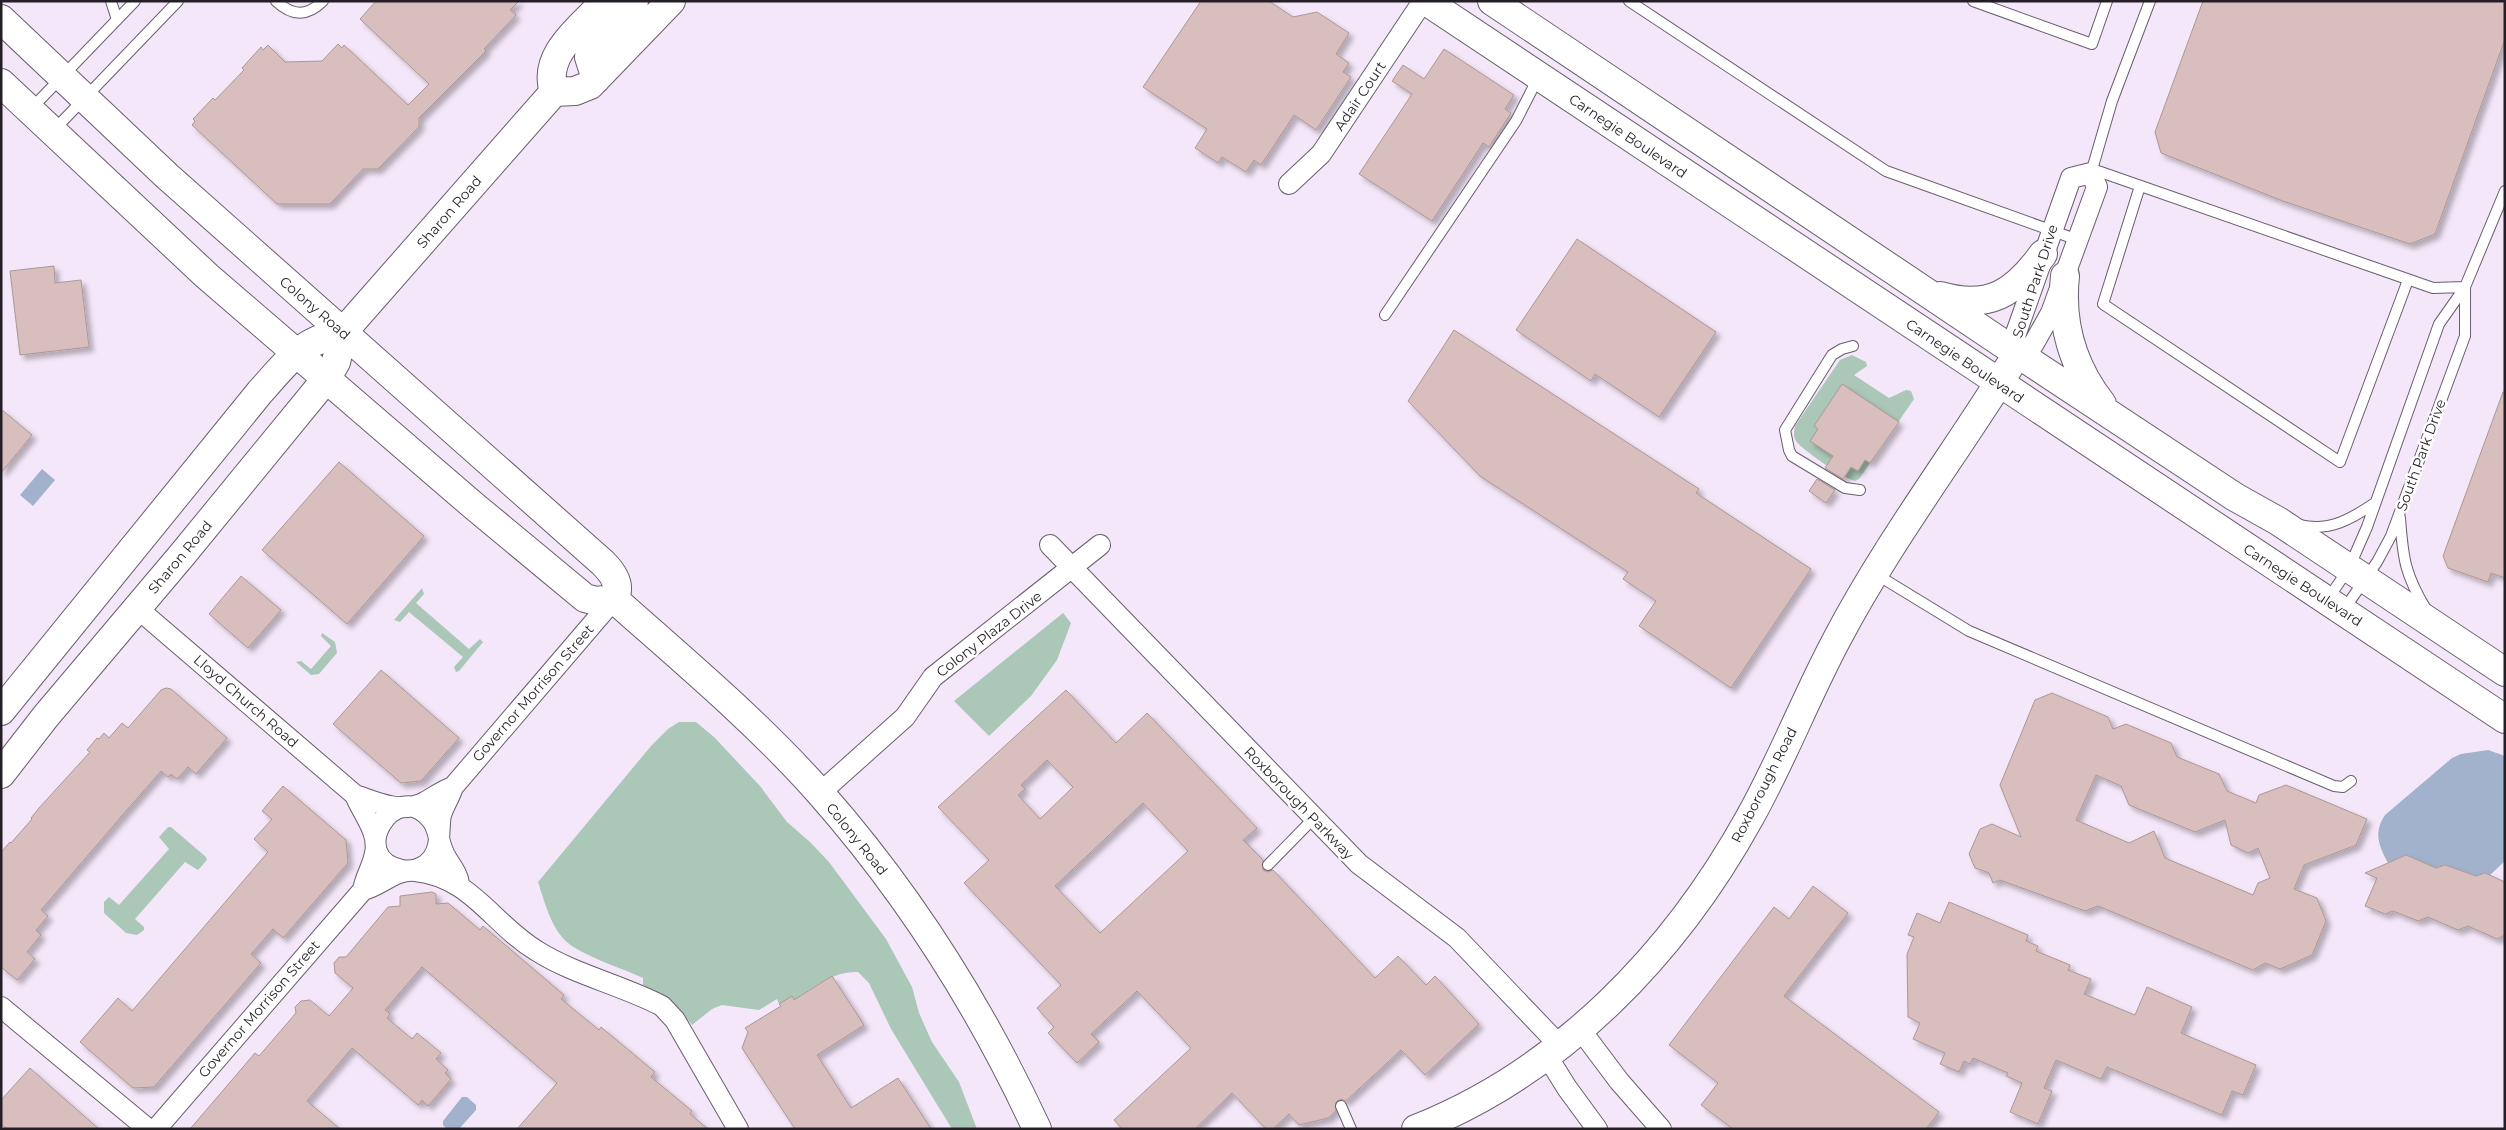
<svg xmlns="http://www.w3.org/2000/svg" width="2506" height="1130" font-family="Montserrat,sans-serif">
  <defs>
    <filter id="shadow"><feDropShadow dx="4.5" dy="4.5" stdDeviation="2.5" flood-color="#0004"/></filter>
  </defs>
  <rect width="100%" height="100%" fill="#f4e7f9"/>
  <!-- green -->
  <path fill="#aac7b8" d="M1852 355 1866 362 1867 366 1854 375 1889 398 1906 390 1911 391 1914 399 1859 479 1855 481C1845 479 1802 450 1796 441 1793 436 1794 431 1795 426L1840 360Z
    M422 588 424 594 416 603 469 649 480 639 483 642 459 671 456 672 454 667 463 657 409 612 400 622 394 620Z
    M1063 613 1071 623 1057 660 1031 696 989 736 954 701Z
    M322 633 335 642 337 653 319 674 311 675 296 662 301 661 311 669 331 646 321 636Z
    M679 722H696L714 737 760 786 787 822 810 842 829 862 886 939 912 987 919 1013 932 1042 959 1082 977 1129H952L891 1029 869 983 858 972C833 971 815 987 794 1000L792 996 779 1004 777 999 759 1010 722 1005 712 1009 692 1025 672 1001 643 985V978C621 968 592 959 572 946 552 933 545 903 538 882L651 746 668 729Z
    M168 827H171L206 857 207 860 198 870 185 862 135 919 144 927V930L137 935 126 933 104 913V902L109 897 119 905 169 849 159 837Z"/>
  <!-- water -->
  <path fill="#a2b2cc" d="M42 469 55 480 33 506 20 495Z
    M2488 750 2505 756V861L2490 875 2485 873 2476 876 2445 865 2436 868 2406 855 2388 863C2379 846 2373 833 2385 815L2452 758 2461 754Z
    M462 1097H467L476 1105V1110L459 1129H447L443 1125V1121Z"/>
  <!-- building -->
  <path fill="#d8bfbe" stroke="#ae9695" fill-rule="evenodd" filter="url(#shadow)" d="M376 1H519L510 10 516 15 484 49 486 51 419 118V127L378 169H363L330 204H277L192 125 195 121 193 119 213 98 215 100 244 70 242 68 261 47 263 50 268 45 285 62 322 61 338 44 342 48 344 45 408 105 429 84 360 19Z
    M1201 1H1269L1293 17 1317 12 1349 33 1336 54 1349 63 1343 72 1351 77 1316 130 1294 115 1261 165 1254 160 1246 172 1222 157 1218 163 1195 148 1207 129 1143 87Z
    M2203 1H2505V39L2435 234 2410 244 2283 201 2161 153 2155 132Z
    M1444 49 1514 95 1505 109 1511 113 1489 147 1483 143 1432 221 1359 174 1412 94 1392 81 1403 65 1424 79Z
    M1577 239 1716 332 1659 417 1595 374 1591 381 1516 330Z
    M54 266 55 283 81 280 89 347 20 355 10 271Z
    M1454 330 1699 489 1696 493 1811 569 1731 688 1639 626 1656 601 1623 579 1628 572 1480 476 1408 401Z
    M1842 384 1899 422 1870 463 1865 460 1858 471 1851 467 1843 479 1825 468 1833 456 1810 441 1818 429 1814 426Z
    M2503 392H2505V578L2491 573 2488 582 2448 568 2443 556Z
    M1 409 32 435 1 473Z
    M339 462 424 536 347 624 262 550Z
    M1817 479 1835 490 1826 503 1809 491Z
    M241 576 281 610 248 648 209 614Z
    M381 670 459 738 421 781 401 783 333 724Z
    M166 688 171 689 227 738 196 774 188 767 177 779 171 774 168 777 161 771 120 818 41 910 48 916 36 930 41 935 27 952 35 959 17 980 1 967V852L10 842 11 843 32 819 31 818 39 808 90 752 87 750 97 738 99 739 104 733 109 738 122 723 128 728 161 690Z
    M1066 690 1116 743 1147 713 1257 828 1243 840 1263 860V870L1267 872 1273 870 1375 978 1398 956 1426 985 1435 976 1479 1024 1425 1075 1401 1050 1346 1101 1341 1099 1336 1102V1111L1328 1118 1299 1125 1289 1114 1273 1129H1266L1232 1093 1195 1129H1122L1114 1120 1191 1048 1137 991 1091 1034 1099 1042 1077 1063 1048 1033 1054 1027 1037 1008 1061 985 964 883 989 860 938 807ZM1047 760 1073 787 1040 819 1018 795 1025 789 1021 785ZM1143 803 1188 851 1100 933 1055 886Z
    M2052 693 2108 717 2113 729 2126 724 2171 743 2177 757 2219 774 2227 791 2256 803 2259 795 2286 785 2367 819 2356 845 2304 865 2294 889 2317 898 2326 921 2312 955 2280 969 2265 963 2253 970 2098 906 2085 911 2000 880 1993 883 1989 873 1975 868 1969 854 1980 829 1992 824 2021 837 2000 785 2035 700ZM2096 775 2121 786 2129 805 2195 832 2225 820 2231 845 2248 853 2258 848 2270 878 2258 883 2253 895 2165 858 2154 831 2129 843 2076 820Z
    M283 786 346 840 348 863 283 938 273 929 251 954 261 963 154 1087 133 1088 80 1042 118 998 132 1011 268 852 254 839 272 819 262 811Z
    M2406 855 2436 868 2445 865 2476 876 2485 873 2505 882V935L2497 939 2468 926 2458 930 2428 917 2418 921 2393 911 2385 914 2365 906 2377 878 2365 873Z
    M1813 886 1848 913 1784 996 1939 1112 1926 1129H1733L1701 1105 1718 1083 1669 1045 1774 907 1789 919Z
    M432 892 436 894V904L448 903 480 930 483 926 564 995 561 999 599 1030 601 1027 655 1072 651 1077 692 1111 690 1114 708 1129H517L557 1083 422 967 385 1010 390 1014 387 1018 412 1039 417 1033 441 1053 436 1059 448 1070 445 1073 451 1079 428 1106 422 1100 418 1105 352 1048 307 1101 340 1129H190L255 1053 259 1056 296 1013 295 1007 301 1001 310 1000 329 1016 353 988 335 973 334 963 339 957H346L388 907 400 906V896Z
    M1949 902 2028 935 2026 941 2038 946 2036 951 2070 965 2068 970 2091 979 2084 994 2135 1015 2147 987 2192 1007 2181 1033 2256 1065 2243 1095 2232 1091 2222 1115 2107 1067 2101 1079 2056 1060 2044 1088 2052 1091 2038 1124 2010 1112 2022 1083 2006 1076 2008 1073 1973 1058 1970 1064 1964 1061 1959 1072 1940 1064 1945 1053 1913 1039 1920 1023 1908 1017 1907 954 1914 937 1908 935 1917 913 1940 923Z
    M832 976 864 1025 817 1055 851 1108 898 1078 931 1129H795L742 1048 748 1032 745 1028 781 1006 779 1004 792 996 794 1000Z
    M30 1068 51 1087 99 1129H7L1 1124V1100Z"/>
  <g fill="none" stroke-linecap="round" stroke-linejoin="round">
    <!-- lane casing -->
    <g stroke="#695e6d" stroke-width="12">
      <path id="lane" d="M111 1 117 20
        M276 1C292 16 307 17 323 1
        M1629 1 1886 171 2078 240
        M1973 1 2092 44 2107 1
        M30 110 135 1
        M53 131 178 1
        M2092 169 2433 288 2465 287
        M2091 173 2112 101 2150 1
        M2140 186 2103 304 2340 462 2408 280
        M1385 315 1516 121 1539 76
        M1853 346 1842 349 1832 355 1785 430 1789 450 1792 456 1845 488 1860 490
        M2400 518C2403 559 2405 575 2427 611
        M2300 525C2330 532 2351 519 2375 503
        M1874 573 1969 631 2334 786 2343 787 2351 781
        M2328 599 2349 568 2367 527 2439 324 2465 287 2505 191
        M2343 611 2377 562 2391 536 2465 336V287
        M1268 865 1314 818
        M1341 1106 1351 1129"/>
    </g>
    <!-- street casing -->
    <g stroke="#695e6d" stroke-width="22">
      <path id="street" d="M2091 173 2097 187 2051 313 2033 345 2017 353 2015 336 2071 178Z
        M1289 184 1321 154 1423 1
        M1050 545 1359 864 1457 938 1561 1047
        M137 608 355 795
        M453 787 614 599
        M820 793 905 717 933 677 1100 545
        M459 884C458 872 447 862 443 851 438 840 439 828 431 819 394 775 344 859 402 870 413 872 425 868 432 859 442 846 438 830 441 815 444 805 450 797 453 787 441 791 432 799 421 804 398 813 376 802 355 795 362 813 380 833 375 853 373 866 365 877 363 890 381 886 394 869 415 871 472 877 492 924 537 951 575 975 622 985 662 1006L675 1020 738 1129
        M1 1007 148 1129
        M1580 1029 1619 1081 1661 1129
        M1547 1056 1567 1088 1597 1129
        M156 1129 363 890"/>
    </g>
    <!-- secondary casing -->
    <g stroke="#695e6d" stroke-width="30">
      <path id="secondary" d="M1426 1 2505 719
        M1492 1 2017 353 2235 497 2278 521 2505 672
        M1 19 167 176 603 563C613 573 622 585 614 599
        M596 79 589 57 593 47 634 1
        M1 83 207 276 474 506 585 598 596 601 614 599
        M554 92 575 91 590 85 671 1
        M554 92C541 54 583 26 605 1
        M2065 276C2060 323 2073 367 2102 404
        M1940 296C1989 310 2015 293 2043 254
        M614 599C685 662 758 723 820 793 909 894 981 1008 1037 1129
        M1 711 260 392C289 360 299 342 343 332
        M1 774 46 716 182 555 327 378 336 362 343 332 554 92
        M1416 1129C1562 1071 1675 953 1750 817 1782 760 1806 697 1837 639 1887 544 1952 458 2009 367"/>
    </g>
    <!-- lane -->
    <use href="#lane" stroke="#fff" stroke-width="10"/>
    <!-- street -->
    <use href="#street" stroke="#fff" stroke-width="20"/>
    <!-- secondary -->
    <use href="#secondary" stroke="#fff" stroke-width="28"/>
  </g>
  <g text-anchor="middle" dominant-baseline="central" stroke-width="5" stroke-linejoin="round" paint-order="stroke">
    <!-- street labels -->
    <g font-size="14" fill="#241f26" stroke="#fff">
      <text transform="translate(1360 96) rotate(-56)">Adair Court</text>
      <text transform="translate(1628 136) rotate(34)">Carnegie Boulevard</text>
      <text transform="translate(449 212) rotate(-49)">Sharon Road</text>
      <text transform="translate(2035 281) rotate(-72)">South Park Drive</text>
      <text transform="translate(315 308) rotate(41)">Colony Road</text>
      <text transform="translate(1965 361) rotate(34)">Carnegie Boulevard</text>
      <text transform="translate(2421 455) rotate(-70)">South Park Drive</text>
      <text transform="translate(180 557) rotate(-50)">Sharon Road</text>
      <text transform="translate(2303 585) rotate(33)">Carnegie Boulevard</text>
      <text transform="translate(989 634) rotate(-38)">Colony Plaza Drive</text>
      <text transform="translate(533 693) rotate(-49)">Governor Morrison Street</text>
      <text transform="translate(246 701) rotate(41)">Lloyd Church Road</text>
      <text transform="translate(1764 785) rotate(-63)">Roxborough Road</text>
      <text transform="translate(1299 803) rotate(46)">Roxborough Parkway</text>
      <text transform="translate(857 839) rotate(51)">Colony Road</text>
      <text transform="translate(259 1009) rotate(-49)">Governor Morrison Street</text>
    </g>
  </g>
  <!-- border -->
  <rect width="2506" height="1130" fill="none" stroke="#241f26" stroke-width="5"/>
</svg>
